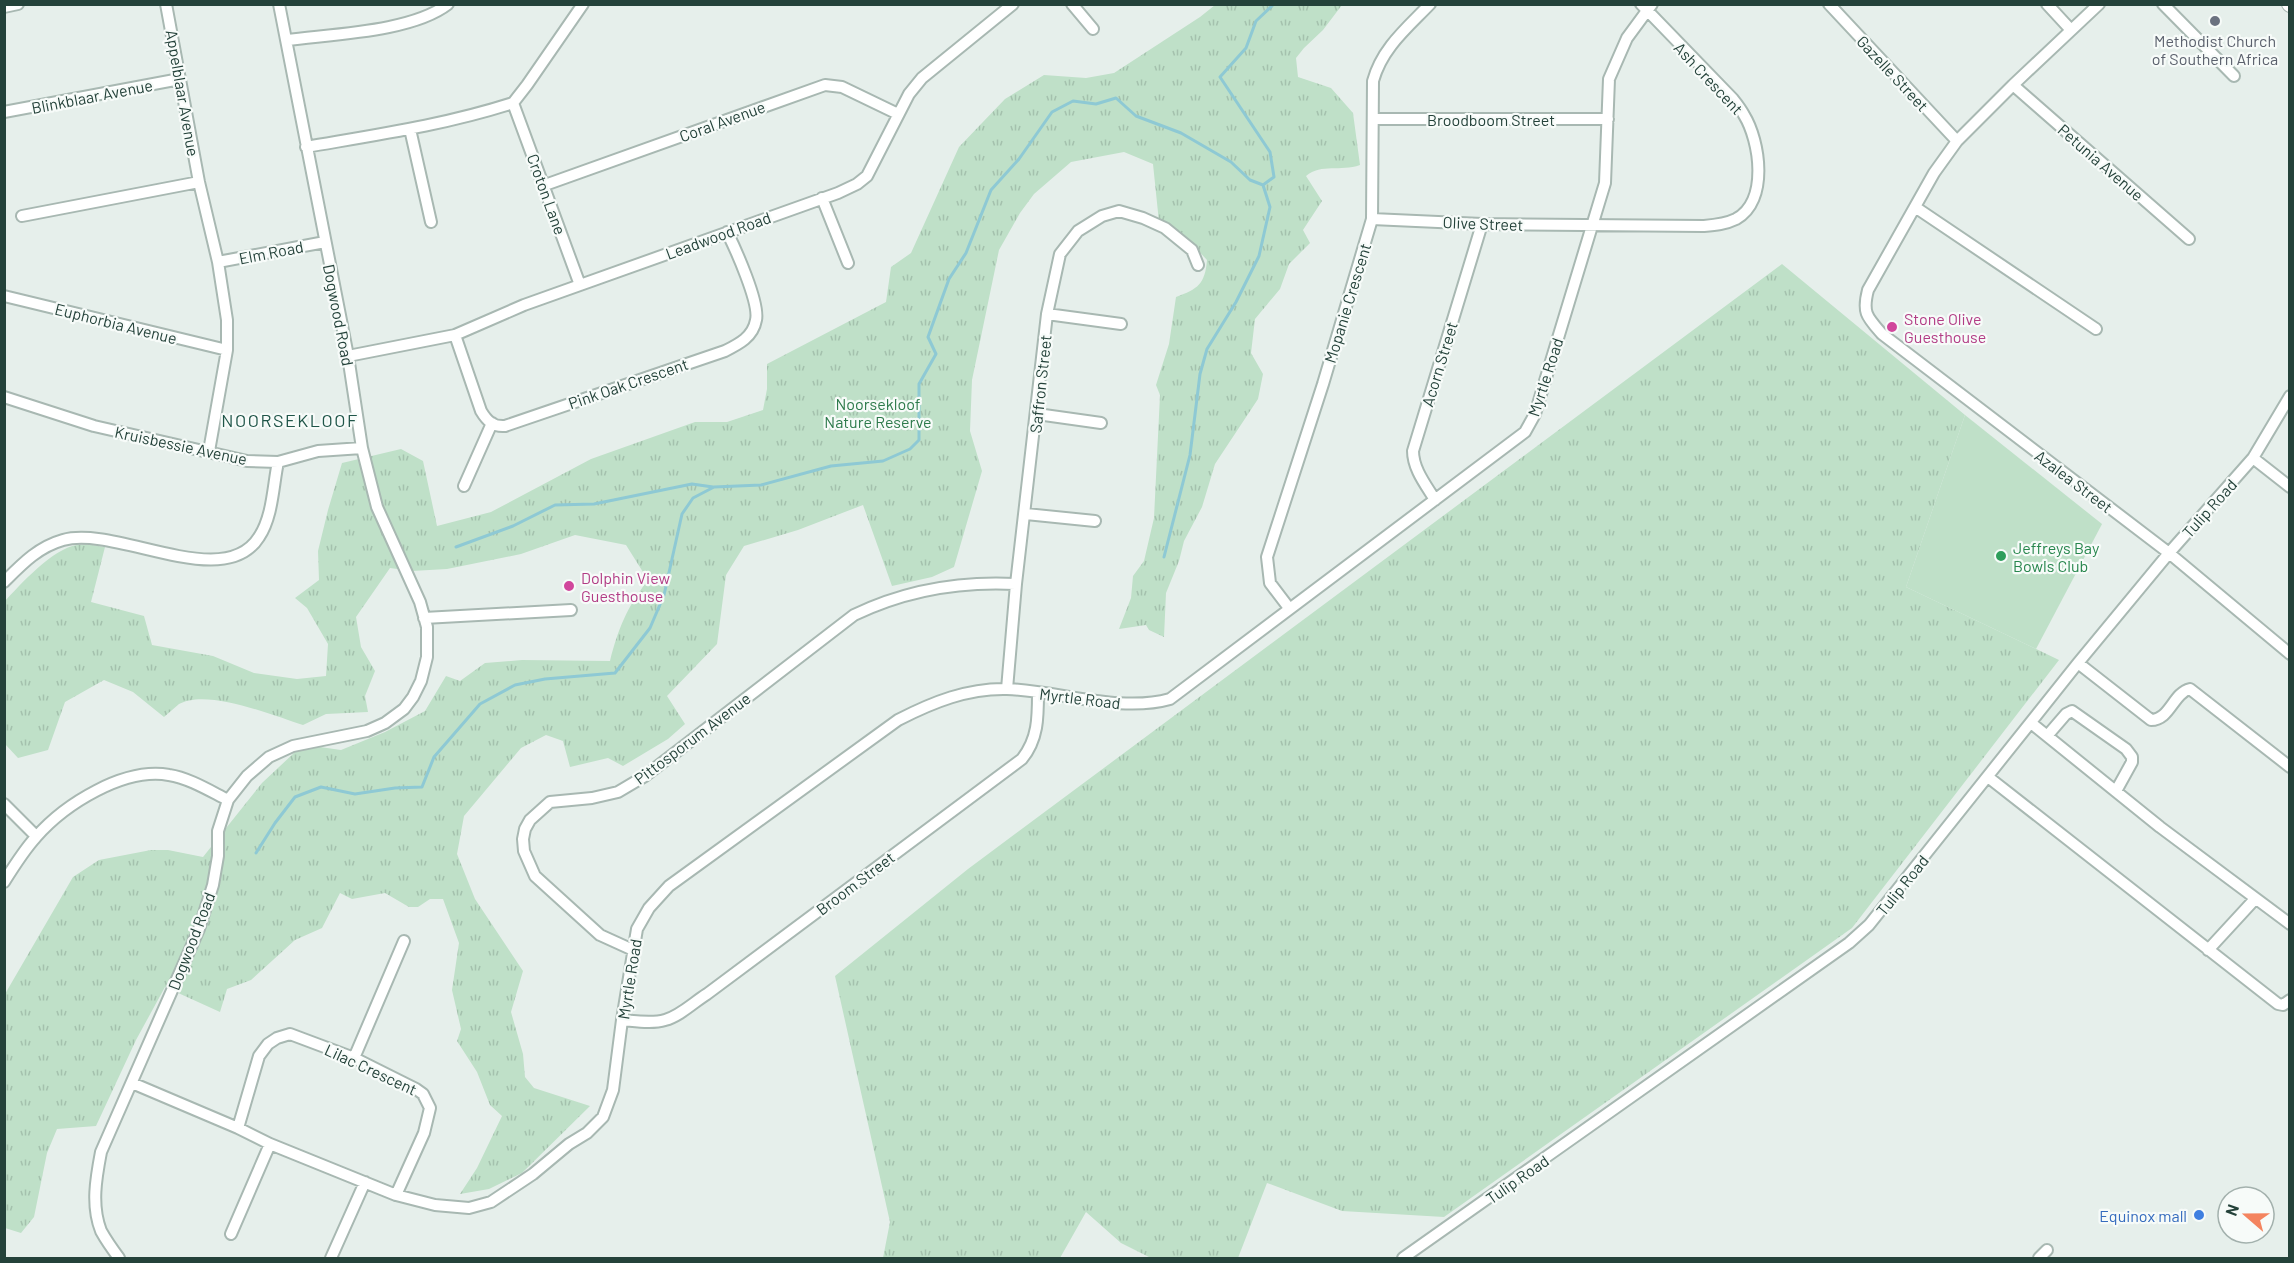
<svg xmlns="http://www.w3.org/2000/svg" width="2294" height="1263" font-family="Barlow,sans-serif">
  <defs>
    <pattern id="grass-tufts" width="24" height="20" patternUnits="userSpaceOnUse" patternTransform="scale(1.5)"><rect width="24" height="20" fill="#bfe0c8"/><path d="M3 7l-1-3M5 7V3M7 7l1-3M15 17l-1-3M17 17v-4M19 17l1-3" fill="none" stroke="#a4c1ad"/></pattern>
  </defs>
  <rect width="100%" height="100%" fill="#e6efeb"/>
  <!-- grass -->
  <path fill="url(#grass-tufts)" d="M1215 5H1342L1323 30 1304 48 1296 58 1298 77 1331 88 1353 113 1360 165C1340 172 1322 163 1306 176L1322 201 1303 230 1310 243 1289 264 1280 289 1255 319 1251 353 1263 374 1258 399 1215 464 1202 507 1184 541 1179 561 1166 593 1164 637 1149 630 1146 625 1119 629 1131 598 1133 576 1144 561 1154 518 1160 395 1156 385 1169 344 1176 297C1198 289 1205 284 1207 260L1193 245 1159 222 1153 164 1124 152 1071 162 1034 194 1020 213 999 250 972 380 970 431 982 471 954 567 932 577 892 586 863 505 798 530 744 546 726 575 717 644 667 696 685 724 668 739 623 766 608 758 570 767 563 741 546 735 521 748 464 816 457 854 475 899 523 971 511 1012 523 1054 525 1077 534 1088 590 1106 522 1173 489 1189 460 1194 477 1168 502 1116 490 1105 477 1072 457 1041 461 1029 452 990 459 943 443 899H430L418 907H409L385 893 352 899 340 893 322 928 295 940 251 980 227 989 220 1012 165 987 136 1040 96 1126 57 1129 47 1153 34 1217 21 1233 5 1228V994L73 877 99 860 151 850H168L203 857 262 783 295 752 320 747 341 750 385 732 425 711 446 676 460 681 485 663 522 660 610 661C618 629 627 607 648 580L626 545 575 535 521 554 447 569 412 571 390 568 356 617 361 647 375 671 365 696 368 712 326 714 303 725C274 716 207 688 179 704 174 708 169 713 164 717L133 692 104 680 65 702 48 750 18 758 5 744 4 602C21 584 52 549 77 545 85 543 96 546 105 547L91 602 144 616 152 645 213 656 254 673 297 679 326 676 328 644 307 608 295 598 319 580 318 551 328 510 342 463 401 449 423 461 437 526 491 512 591 459 695 422H727L763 410 767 389V364L886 302 891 267 911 253 959 147 1005 99 1044 75 1086 78 1114 73 1200 17Z
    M1782 264 1965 415 1906 587 2059 660 1852 928 1444 1217 1342 1211 1267 1183 1238 1258H1151L1121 1243 1086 1212 1060 1258H883L890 1222 835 976 968 869Z"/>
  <!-- garden -->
  <path fill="#bfe0c8" d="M1965 415 2102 524 2036 649 1906 587Z"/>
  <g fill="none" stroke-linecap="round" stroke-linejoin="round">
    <!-- stream -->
    <path stroke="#8ec9d4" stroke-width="3" d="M456 547 513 526 555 505 594 504 692 484 713 487
      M1164 557 1190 455 1200 374 1207 349 1236 302 1259 256 1270 207 1263 185
      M256 853 275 823 295 797 321 787 355 794 395 788 422 787 434 757 480 704 515 685 545 679 615 673 650 628 664 595 682 514 693 498 714 487 761 485 831 466 883 461 910 449 919 440V384L936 354 928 337 949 279 966 253 991 190 1019 159 1052 112 1073 101 1096 104 1116 98 1136 116 1181 133 1231 162 1250 180 1263 185 1274 177 1270 152 1220 77 1246 48 1256 21 1274 4"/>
    <!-- minor casing -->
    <g stroke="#a8b8b2" stroke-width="14">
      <path id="minor" d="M166 4 199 182 218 262 227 320V350L209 451
        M1072 4 1093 29
        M1829 4 1957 141
        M2047 4 2071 30
        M2099 4 2013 85 1957 141 1934 173 1868 290C1862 313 1867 317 1882 334L2169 553 2290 654
        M2163 4 2234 76
        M4 7 18 4
        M287 40C332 34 412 32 448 4
        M2013 85 2189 239
        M513 103 580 285
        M513 103 527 85 583 4
        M4 112 180 79
        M1374 119H1608
        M410 129 431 222
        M306 147C375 135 445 125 513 103
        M545 185 825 85 842 87 898 114
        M822 198 848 263
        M1915 207 2096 329
        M22 216 199 182
        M1372 219 1482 224 1704 226C1715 225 1726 224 1736 219 1769 201 1760 141 1744 115 1741 109 1737 104 1733 99L1641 4
        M218 262 325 242
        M4 296 227 350
        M1047 314 1121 324
        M455 335 481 411C487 421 493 427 505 426L725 351C739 344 753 337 756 320 760 303 735 248 727 232
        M348 356 455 335 524 305 838 193 857 184 867 176 909 94 922 78 1013 4
        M4 397 94 426 247 461 278 462 318 451 362 448
        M1037 414 1101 423
        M2253 458 2290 487
        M464 486 492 423
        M1435 500C1426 485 1413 469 1413 451L1482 224
        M1026 514 1095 521
        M4 582C22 564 38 547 63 540 116 525 224 593 259 537 273 516 273 485 278 462
        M1289 608 1270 583 1267 557 1323 384 1372 219 1373 81C1382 48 1407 28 1430 4
        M424 618 571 610
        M2078 663 2151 720C2170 720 2173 693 2190 689L2290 767
        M1007 689 1016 584 1047 314 1060 254 1078 231 1102 216 1119 211 1143 218 1165 228 1192 250 1198 265
        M2031 723 2160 827 2290 924
        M2047 736 2066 714 2072 711 2126 749 2132 757V762L2116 791
        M1988 777 2278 1004 2283 1005 2290 1000
        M4 804 36 836
        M4 882C14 866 24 850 36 837 65 804 124 767 169 775 189 778 210 791 228 800
        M633 950 600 935 535 876 524 851 523 839 525 829 530 820 550 802 592 798 618 792 645 776 854 615C906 590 959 581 1016 584
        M2208 950 2255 899
        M622 1020C635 1021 652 1024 665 1020 680 1016 694 1002 707 994L1022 759C1038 739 1038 718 1038 693
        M354 1058 404 941
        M132 1083 238 1128 270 1144 396 1195 435 1205 469 1208 491 1202 533 1174 569 1144 587 1133 603 1117 613 1090 622 1020 637 929 649 908 669 886 898 720C933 702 968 688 1007 689 1059 691 1121 713 1170 699L1525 432 1535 414 1605 183 1609 79 1627 38 1652 4
        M238 1128 259 1056 268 1044 277 1038 290 1034 354 1058 416 1089 423 1094 430 1108 424 1133 396 1195
        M231 1234 270 1144
        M119 1258C113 1250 106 1240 101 1231 91 1206 96 1178 101 1152L199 929 213 885 218 856V831L228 800 247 776 269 757 293 746 367 731 385 723 404 709 413 697 421 681 427 657V627L420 602 377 507 362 448 348 356 279 4
        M331 1258 365 1182
        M1403 1258 1849 943 1869 925 2078 663 2169 553 2253 458 2290 396
        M2039 1258 2047 1250"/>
    </g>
    <!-- tertiary casing -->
    <g stroke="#a8b8b2" stroke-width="16">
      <path id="tertiary" d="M2289 4 2290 5"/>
    </g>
    <!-- minor -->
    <use href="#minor" stroke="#fff" stroke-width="10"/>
    <!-- tertiary -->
    <use href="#tertiary" stroke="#fff" stroke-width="14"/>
  </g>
  <!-- markers -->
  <circle fill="#6b7280" stroke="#f7fbf9" stroke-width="2" cx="2215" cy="21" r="6"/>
  <g fill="#d1479c" stroke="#f7fbf9" stroke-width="2">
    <circle cx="1892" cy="327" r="6"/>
    <circle cx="569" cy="586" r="6"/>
  </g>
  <circle fill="#2e9e5b" stroke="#f7fbf9" stroke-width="2" cx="2001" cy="556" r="6"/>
  <circle fill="#3f7fe0" stroke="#f7fbf9" stroke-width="2" cx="2199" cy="1215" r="6"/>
  <g text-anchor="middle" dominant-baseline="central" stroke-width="4.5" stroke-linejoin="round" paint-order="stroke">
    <!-- worship labels -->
    <g font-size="16" fill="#5b616d" stroke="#f7fbf9">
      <text x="2215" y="40">Methodist Church<tspan x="2215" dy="18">of Southern Africa</tspan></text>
    </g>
    <!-- street labels -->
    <g font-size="16" fill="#24423a" stroke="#f7fbf9">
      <text transform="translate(1893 73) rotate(47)">Gazelle Street</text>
      <text transform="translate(1709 78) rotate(47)">Ash Crescent</text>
      <text transform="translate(183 93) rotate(80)">Appelblaar Avenue</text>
      <text transform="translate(92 96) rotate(-11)">Blinkblaar Avenue</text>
      <text x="1491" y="119">Broodboom Street</text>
      <text transform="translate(722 121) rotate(-20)">Coral Avenue</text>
      <text transform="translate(2101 162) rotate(41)">Petunia Avenue</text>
      <text transform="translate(547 194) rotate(70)">Croton Lane</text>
      <text transform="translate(1483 223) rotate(2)">Olive Street</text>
      <text transform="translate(718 235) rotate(-20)">Leadwood Road</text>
      <text transform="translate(271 252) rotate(-11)">Elm Road</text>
      <text transform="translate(1347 303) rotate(-73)">Mopanie Crescent</text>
      <text transform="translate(339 315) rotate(79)">Dogwood Road</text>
      <text transform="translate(116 323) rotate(14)">Euphorbia Avenue</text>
      <text transform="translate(1439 364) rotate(-73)">Acorn Street</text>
      <text transform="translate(1545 377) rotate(-72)">Myrtle Road</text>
      <text transform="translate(628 383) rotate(-19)">Pink Oak Crescent</text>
      <text transform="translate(1040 384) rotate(-84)">Saffron Street</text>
      <text transform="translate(181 445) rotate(12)">Kruisbessie Avenue</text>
      <text transform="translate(2074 481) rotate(37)">Azalea Street</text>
      <text transform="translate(2209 508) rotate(-48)">Tulip Road</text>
      <text transform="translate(1080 698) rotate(7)">Myrtle Road</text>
      <text transform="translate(692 738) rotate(-37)">Pittosporum Avenue</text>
      <text transform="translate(855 883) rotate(-37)">Broom Street</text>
      <text transform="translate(1902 885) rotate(-51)">Tulip Road</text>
      <text transform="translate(191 941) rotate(-69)">Dogwood Road</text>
      <text transform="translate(629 979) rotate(-81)">Myrtle Road</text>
      <text transform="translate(371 1069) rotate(25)">Lilac Crescent</text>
      <text transform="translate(1517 1179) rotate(-35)">Tulip Road</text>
    </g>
    <!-- hotel labels -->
    <g font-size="16" fill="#b23c85" stroke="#f7fbf9" text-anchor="start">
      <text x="1904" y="318">Stone Olive<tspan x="1904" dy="18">Guesthouse</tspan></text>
      <text x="581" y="577">Dolphin View<tspan x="581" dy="18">Guesthouse</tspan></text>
    </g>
    <!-- park labels -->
    <g font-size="16" fill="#2d7a4b" stroke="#f7fbf9">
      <text x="878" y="403">Noorsekloof<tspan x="878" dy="18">Nature Reserve</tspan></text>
    </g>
    <!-- leisure labels -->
    <g font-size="16" fill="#27864d" stroke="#f7fbf9" text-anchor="start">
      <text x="2013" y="547">Jeffreys Bay<tspan x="2013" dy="18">Bowls Club</tspan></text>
    </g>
    <!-- shop labels -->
    <g font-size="16" fill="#366cbe" stroke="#f7fbf9" text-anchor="end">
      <text x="2187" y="1215">Equinox mall</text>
    </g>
    <!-- neighbourhood labels -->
    <g font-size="18" letter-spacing="1.5" fill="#1f5548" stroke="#f7fbf9">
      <text x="290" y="420">NOORSEKLOOF</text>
    </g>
  </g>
  <!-- border -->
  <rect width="2294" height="1263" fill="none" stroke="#24423a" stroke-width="12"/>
  <!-- north arrow -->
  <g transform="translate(2246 1215) rotate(290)"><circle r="28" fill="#f7fbf9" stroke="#a3b1ad" stroke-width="1.5"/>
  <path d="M0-4.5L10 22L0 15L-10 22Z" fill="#f4845f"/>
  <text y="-9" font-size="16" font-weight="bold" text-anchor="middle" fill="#24423a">N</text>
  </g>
</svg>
